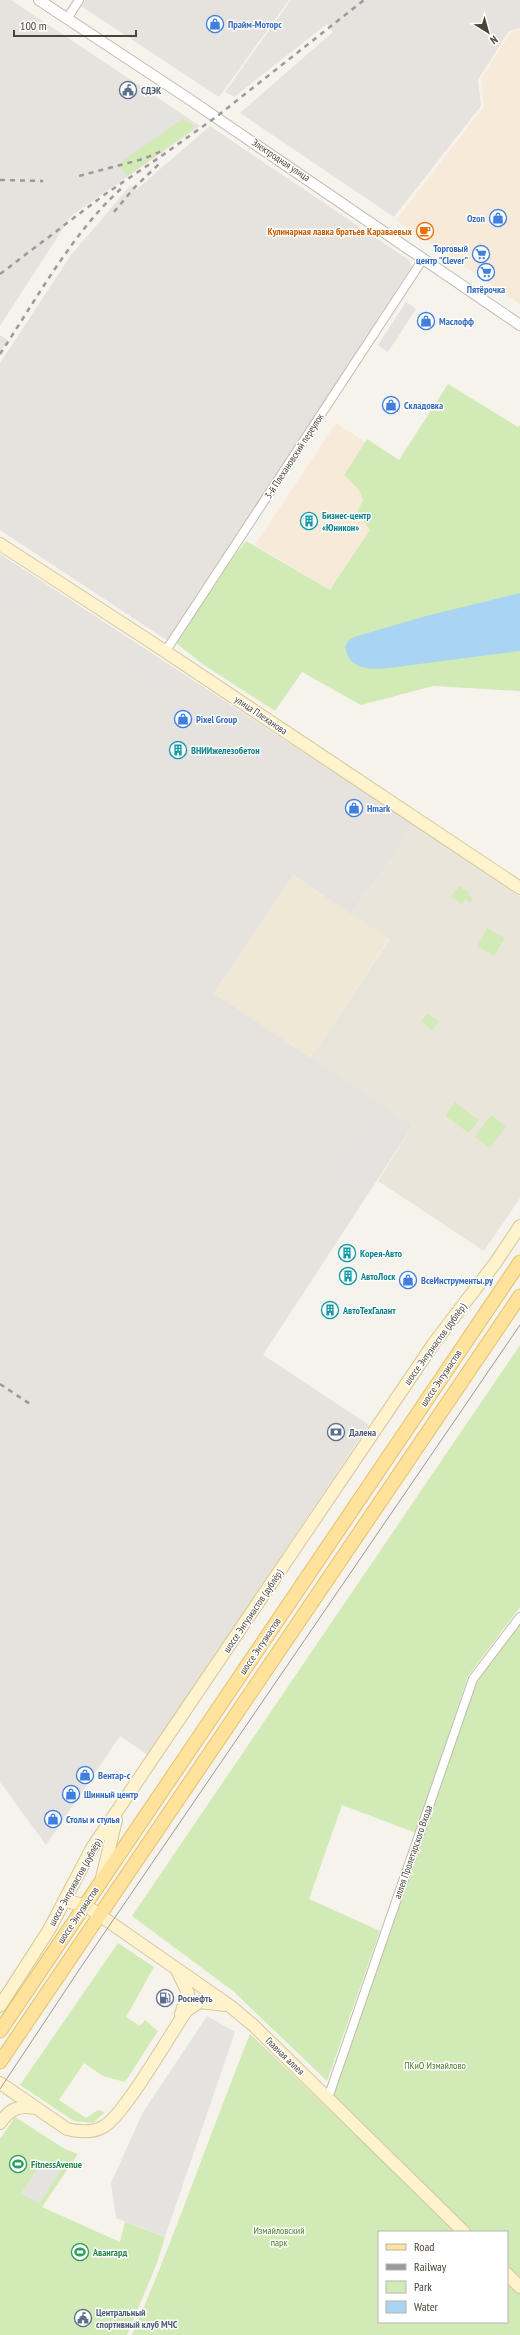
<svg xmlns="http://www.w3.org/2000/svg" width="520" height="2335" font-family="'PT Sans Narrow',sans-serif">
  <rect width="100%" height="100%" fill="#f6f3ec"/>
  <!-- residential -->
  <path fill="#eae5da" d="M413 824 520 897V1198L484 1251 378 1181 413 1125 310 1058 389 940 350 914 393 857Z"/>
  <!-- commercial -->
  <path fill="#f7ead8" d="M520 29V304L396 220 484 106 481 79 510 33Z
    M336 423 365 442 344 475 359 490 363 500 357 512 371 530 330 590 255 545Z"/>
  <!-- industrial -->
  <path fill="#e6e2dd" d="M0 0H11L200 126 71 216 0 326Z
    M85 0H289L219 97 81 6Z
    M291 0H520V28L508 32 478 80 481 106 394 217 240 113 333 32 327 24 234 97 225 92Z
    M210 126 409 260 412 266 168 641 0 530V363L71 255 130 186 136 190Z
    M0 335 8 340 0 352Z
    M0 554 413 824 393 857 350 914 293 875 214 993 413 1125 263 1355 369 1425 148 1755 120 1736 46 1845 0 1782Z"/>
  <!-- education -->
  <path fill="#efe8d6" d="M292 875 389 939 310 1058 214 993Z"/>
  <!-- green -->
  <path fill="#d2eab5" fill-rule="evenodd" d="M182 119 196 127 127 176 118 164Z
    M448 384 518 427 520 425V691L433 686 361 705 302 672 275 711 201 663 175 642 211 586 246 541 330 590 370 530 357 512 363 500 359 490 344 475 367 439 399 460Z
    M459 886 469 893 468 895 473 898 470 903 465 899 462 904 451 897Z
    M487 928 505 938 494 956 477 946Z
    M428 1013 439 1022 432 1030 421 1021Z
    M455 1102 479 1120 469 1133 445 1116Z
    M491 1115 506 1126 490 1148 475 1137Z
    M520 1345V1607L468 1676 416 1833 342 1805 309 1899 380 1931 327 2081 233 1991 132 1916Z
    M520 1622V2335H132C175 2236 210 2134 250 2034L329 2109 476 1681ZM379 2232H507V2322H379Z
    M118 1943 154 1967 126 2017 140 2026 145 2020 158 2031 125 2082 103 2076 84 2063 59 2100 86 2118 98 2110 105 2112 93 2123 74 2121 20 2085Z
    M15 2117 65 2149 78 2154 42 2207 120 2242 125 2222 165 2237 157 2263 127 2335H0V2139Z"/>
  <!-- parking -->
  <path fill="#e5e3e0" d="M153 100 182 119 118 164 127 176 78 211Z
    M406 302 416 309 388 352 378 345Z
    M0 567 35 591 22 610 0 595Z
    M138 651 177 676 166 693 128 668Z
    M375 1113 405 1132 362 1197 332 1177Z
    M207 2016 235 2032 165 2237 116 2218 111 2183 143 2112Z
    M44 2159 61 2170 39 2204 21 2193Z"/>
  <!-- water -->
  <path fill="#a9d4f2" d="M520 593V651L381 669C362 668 350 668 345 647L348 641 354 637 426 616Z"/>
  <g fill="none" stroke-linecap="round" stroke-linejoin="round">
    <!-- minor casing -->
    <g stroke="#c2bbae" stroke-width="10">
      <path id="minor" d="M67 19 79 0
        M165 652 423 259
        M328 2098 473 1679 520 1617"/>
    </g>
    <!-- tertiary casing -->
    <g stroke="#c2bbae" stroke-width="12">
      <path id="tertiary" d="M39 0 189 99 520 325"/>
    </g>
    <!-- secondary casing -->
    <g stroke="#d6c79b" stroke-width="14">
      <path id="secondary" d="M0 544 148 640 520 888
        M102 1878 116 1820
        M65 1901 85 1905 230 2006 253 2025 464 2232
        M177 1970 188 1993 181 2014
        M0 2006 49 1930 92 1848 434 1343 496 1262 520 1226
        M0 2083 67 2129C79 2132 92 2133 103 2127 124 2116 170 2034 187 2010L200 2002 225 2005
        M0 2123C10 2109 18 2105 35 2108
        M507 2274 520 2287"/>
    </g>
    <!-- primary casing -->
    <g stroke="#e6c16a" stroke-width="15">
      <path id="primary" d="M0 2031 520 1262
        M0 2062 520 1296"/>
    </g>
    <!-- minor -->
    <use href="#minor" stroke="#fff" stroke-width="8"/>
    <!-- tertiary -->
    <use href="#tertiary" stroke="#fff" stroke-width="10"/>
    <!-- secondary -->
    <use href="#secondary" stroke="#fff3cd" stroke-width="12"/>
    <!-- primary -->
    <use href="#primary" stroke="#ffe39c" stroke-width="13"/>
    <!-- tram -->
    <path stroke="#9a9a9a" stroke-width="1" d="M0 2089 79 1970 520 1325"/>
    <!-- rail -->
    <path stroke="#9a9a9a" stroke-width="2.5" stroke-dasharray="5 5" stroke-linecap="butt" d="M79 176 143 159 162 151
      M0 180 43 181
      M114 212 134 188 161 162
      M0 274 104 195 160 157 216 117 364 0
      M0 354C36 300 74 230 123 187
      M0 1384 33 1406"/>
  </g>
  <!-- icons -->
  <defs>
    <g id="shop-ring" transform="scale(0.9)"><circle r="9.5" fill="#fff" stroke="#3f7fe0" stroke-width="1.5"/><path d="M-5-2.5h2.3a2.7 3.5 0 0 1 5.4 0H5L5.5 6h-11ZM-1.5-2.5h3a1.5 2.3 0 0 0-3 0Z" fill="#3f7fe0"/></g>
    <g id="civic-ring" transform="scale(0.9)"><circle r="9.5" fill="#fff" stroke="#5c6f8a" stroke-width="1.5"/><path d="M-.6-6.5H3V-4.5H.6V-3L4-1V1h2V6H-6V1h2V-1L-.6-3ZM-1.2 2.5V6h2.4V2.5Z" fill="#5c6f8a"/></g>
    <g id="cafe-ring" transform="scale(0.9)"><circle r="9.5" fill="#fff" stroke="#e8710a" stroke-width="1.5"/><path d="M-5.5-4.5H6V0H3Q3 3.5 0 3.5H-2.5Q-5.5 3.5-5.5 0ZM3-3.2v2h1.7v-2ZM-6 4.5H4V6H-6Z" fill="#e8710a"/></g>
    <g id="supermarket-ring" transform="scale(0.9)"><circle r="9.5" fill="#fff" stroke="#3f7fe0" stroke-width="1.5"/><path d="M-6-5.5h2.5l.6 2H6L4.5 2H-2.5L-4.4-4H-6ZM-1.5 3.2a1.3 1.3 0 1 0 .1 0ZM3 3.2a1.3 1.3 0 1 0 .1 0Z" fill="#3f7fe0"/></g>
    <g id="building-ring" transform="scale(0.9)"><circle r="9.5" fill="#fff" stroke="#0f9aa8" stroke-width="1.5"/><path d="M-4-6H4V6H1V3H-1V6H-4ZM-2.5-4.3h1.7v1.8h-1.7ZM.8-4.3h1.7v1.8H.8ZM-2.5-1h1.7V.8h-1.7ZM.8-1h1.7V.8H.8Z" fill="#0f9aa8"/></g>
    <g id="bank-ring" transform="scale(0.9)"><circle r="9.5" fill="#fff" stroke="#5c6f8a" stroke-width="1.5"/><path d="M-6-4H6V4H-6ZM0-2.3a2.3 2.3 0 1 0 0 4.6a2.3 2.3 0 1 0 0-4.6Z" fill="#5c6f8a"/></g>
    <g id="fuel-ring" transform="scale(0.9)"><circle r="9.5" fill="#fff" stroke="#5c6f8a" stroke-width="1.5"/><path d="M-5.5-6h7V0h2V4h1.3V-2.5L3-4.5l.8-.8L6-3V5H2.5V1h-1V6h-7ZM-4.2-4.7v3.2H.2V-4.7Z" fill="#5c6f8a"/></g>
    <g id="stadium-ring" transform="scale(0.9)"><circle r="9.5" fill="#fff" stroke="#2e9e5b" stroke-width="1.5"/><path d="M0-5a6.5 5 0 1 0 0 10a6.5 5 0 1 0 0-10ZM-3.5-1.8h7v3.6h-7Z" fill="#2e9e5b"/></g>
  </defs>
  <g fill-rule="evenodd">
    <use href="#shop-ring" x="215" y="24"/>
    <use href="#civic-ring" x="128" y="90"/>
    <use href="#shop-ring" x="498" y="218"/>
    <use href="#cafe-ring" x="425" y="231"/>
    <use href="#supermarket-ring" x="481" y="254"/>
    <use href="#supermarket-ring" x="486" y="272"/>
    <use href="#shop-ring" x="426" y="321"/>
    <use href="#shop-ring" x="391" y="405"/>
    <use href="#building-ring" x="309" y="521"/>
    <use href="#shop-ring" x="183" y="719"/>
    <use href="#building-ring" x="178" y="750"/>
    <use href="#shop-ring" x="354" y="808"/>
    <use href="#building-ring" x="347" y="1253"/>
    <use href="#building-ring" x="348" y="1276"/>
    <use href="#shop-ring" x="408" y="1280"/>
    <use href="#building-ring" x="330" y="1310"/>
    <use href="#bank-ring" x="336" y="1432"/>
    <use href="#shop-ring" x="85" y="1775"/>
    <use href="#shop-ring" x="71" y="1794"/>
    <use href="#shop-ring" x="53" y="1819"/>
    <use href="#fuel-ring" x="165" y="1998"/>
    <use href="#stadium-ring" x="18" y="2164"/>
    <use href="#stadium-ring" x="80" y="2252"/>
    <use href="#civic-ring" x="83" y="2318"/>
  </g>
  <g text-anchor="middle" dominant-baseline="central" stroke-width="3" stroke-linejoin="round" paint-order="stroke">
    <!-- shop labels -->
    <g font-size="10" font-weight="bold" fill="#366cbe" stroke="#fff" text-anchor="start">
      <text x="228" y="24">Прайм-Моторс</text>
      <text x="485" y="218" text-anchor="end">Ozon</text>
      <text x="468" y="248" text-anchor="end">Торговый<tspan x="468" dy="12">центр "Clever"</tspan></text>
      <text x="486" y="289" text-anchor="middle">Пятёрочка</text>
      <text x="439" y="321">Маслофф</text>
      <text x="404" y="405">Складовка</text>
      <text x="196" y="719">Pixel Group</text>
      <text x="367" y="808">Hmark</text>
      <text x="421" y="1280">ВсеИнструменты.ру</text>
      <text x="98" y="1775">Вентар-с</text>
      <text x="84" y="1794">Шинный центр</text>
      <text x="66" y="1819">Столы и стулья</text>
    </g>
    <!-- service labels -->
    <g font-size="10" font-weight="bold" fill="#4e5e75" stroke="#fff" text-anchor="start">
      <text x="141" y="90">СДЭК</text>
      <text x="349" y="1432">Далена</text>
      <text x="178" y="1998">Роснефть</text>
      <text x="96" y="2312">Центральный<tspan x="96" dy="12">спортивный клуб МЧС</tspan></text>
    </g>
    <!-- street labels -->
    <g font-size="10" fill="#4b4439" stroke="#fff">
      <text transform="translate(281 160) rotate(34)">Электродная улица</text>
      <text transform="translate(294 456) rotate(-57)">3-й Плехановский переулок</text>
      <text transform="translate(261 715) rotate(34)">улица Плеханова</text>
      <text transform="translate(435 1344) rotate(-54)">шоссе Энтузиастов (дублёр)</text>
      <text transform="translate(441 1378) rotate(-56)">шоссе Энтузиастов</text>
      <text transform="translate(253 1611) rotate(-56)">шоссе Энтузиастов (дублёр)</text>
      <text transform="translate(260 1646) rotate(-56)">шоссе Энтузиастов</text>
      <text transform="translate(413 1852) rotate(-71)">аллея Пролетарского Входа</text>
      <text transform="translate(75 1882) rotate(-61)">шоссе Энтузиастов (дублёр)</text>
      <text transform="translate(78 1915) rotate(-56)">шоссе Энтузиастов</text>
      <text transform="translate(285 2056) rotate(44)">Главная аллея</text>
    </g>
    <!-- food labels -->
    <g font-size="10" font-weight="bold" fill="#c56008" stroke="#fff" text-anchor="end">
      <text x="412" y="231">Кулинарная лавка братьев Караваевых</text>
    </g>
    <!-- culture labels -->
    <g font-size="10" font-weight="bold" fill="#0d838f" stroke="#fff" text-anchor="start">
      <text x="322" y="515">Бизнес-центр<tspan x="322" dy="12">«Юникон»</tspan></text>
      <text x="191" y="750">ВНИИжелезобетон</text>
      <text x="360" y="1253">Корея-Авто</text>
      <text x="361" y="1276">АвтоЛоск</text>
      <text x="343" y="1310">АвтоТехГалант</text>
    </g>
    <!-- park labels -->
    <g font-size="10" fill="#4a7f2a" stroke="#fff">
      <text x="435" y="2065">ПКиО Измайлово</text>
      <text x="279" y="2230">Измайловский<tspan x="279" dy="12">парк</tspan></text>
    </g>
    <!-- leisure labels -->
    <g font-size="10" font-weight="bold" fill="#27864d" stroke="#fff" text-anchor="start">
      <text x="31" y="2164">FitnessAvenue</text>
      <text x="93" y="2252">Авангард</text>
    </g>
  </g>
  <!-- legend -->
  <rect x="378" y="2231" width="130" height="92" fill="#ffffff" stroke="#b7b4b0"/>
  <rect x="386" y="2244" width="20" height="6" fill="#ffe39c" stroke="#b7b4b0"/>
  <text x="414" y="2251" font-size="12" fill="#4b4439">Road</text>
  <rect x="386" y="2264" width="20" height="6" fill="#9a9a9a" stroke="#b7b4b0"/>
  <text x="414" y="2271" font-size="12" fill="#4b4439">Railway</text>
  <rect x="386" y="2281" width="20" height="12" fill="#d2eab5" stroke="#b7b4b0"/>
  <text x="414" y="2291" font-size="12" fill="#4b4439">Park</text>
  <rect x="386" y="2301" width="20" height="12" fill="#a9d4f2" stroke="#b7b4b0"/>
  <text x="414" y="2311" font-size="12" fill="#4b4439">Water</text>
  <!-- north arrow -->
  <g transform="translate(488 32) rotate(143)" stroke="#ffffff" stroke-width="3" paint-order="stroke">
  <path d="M0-3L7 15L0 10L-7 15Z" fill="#4b4439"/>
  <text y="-6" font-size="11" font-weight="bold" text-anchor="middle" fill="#4b4439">N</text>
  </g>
  <!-- scale -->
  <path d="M14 30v6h122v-6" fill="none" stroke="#4b4439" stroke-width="2"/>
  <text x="20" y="30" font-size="12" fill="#4b4439" stroke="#ffffff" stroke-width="3" paint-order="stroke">100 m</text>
</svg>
